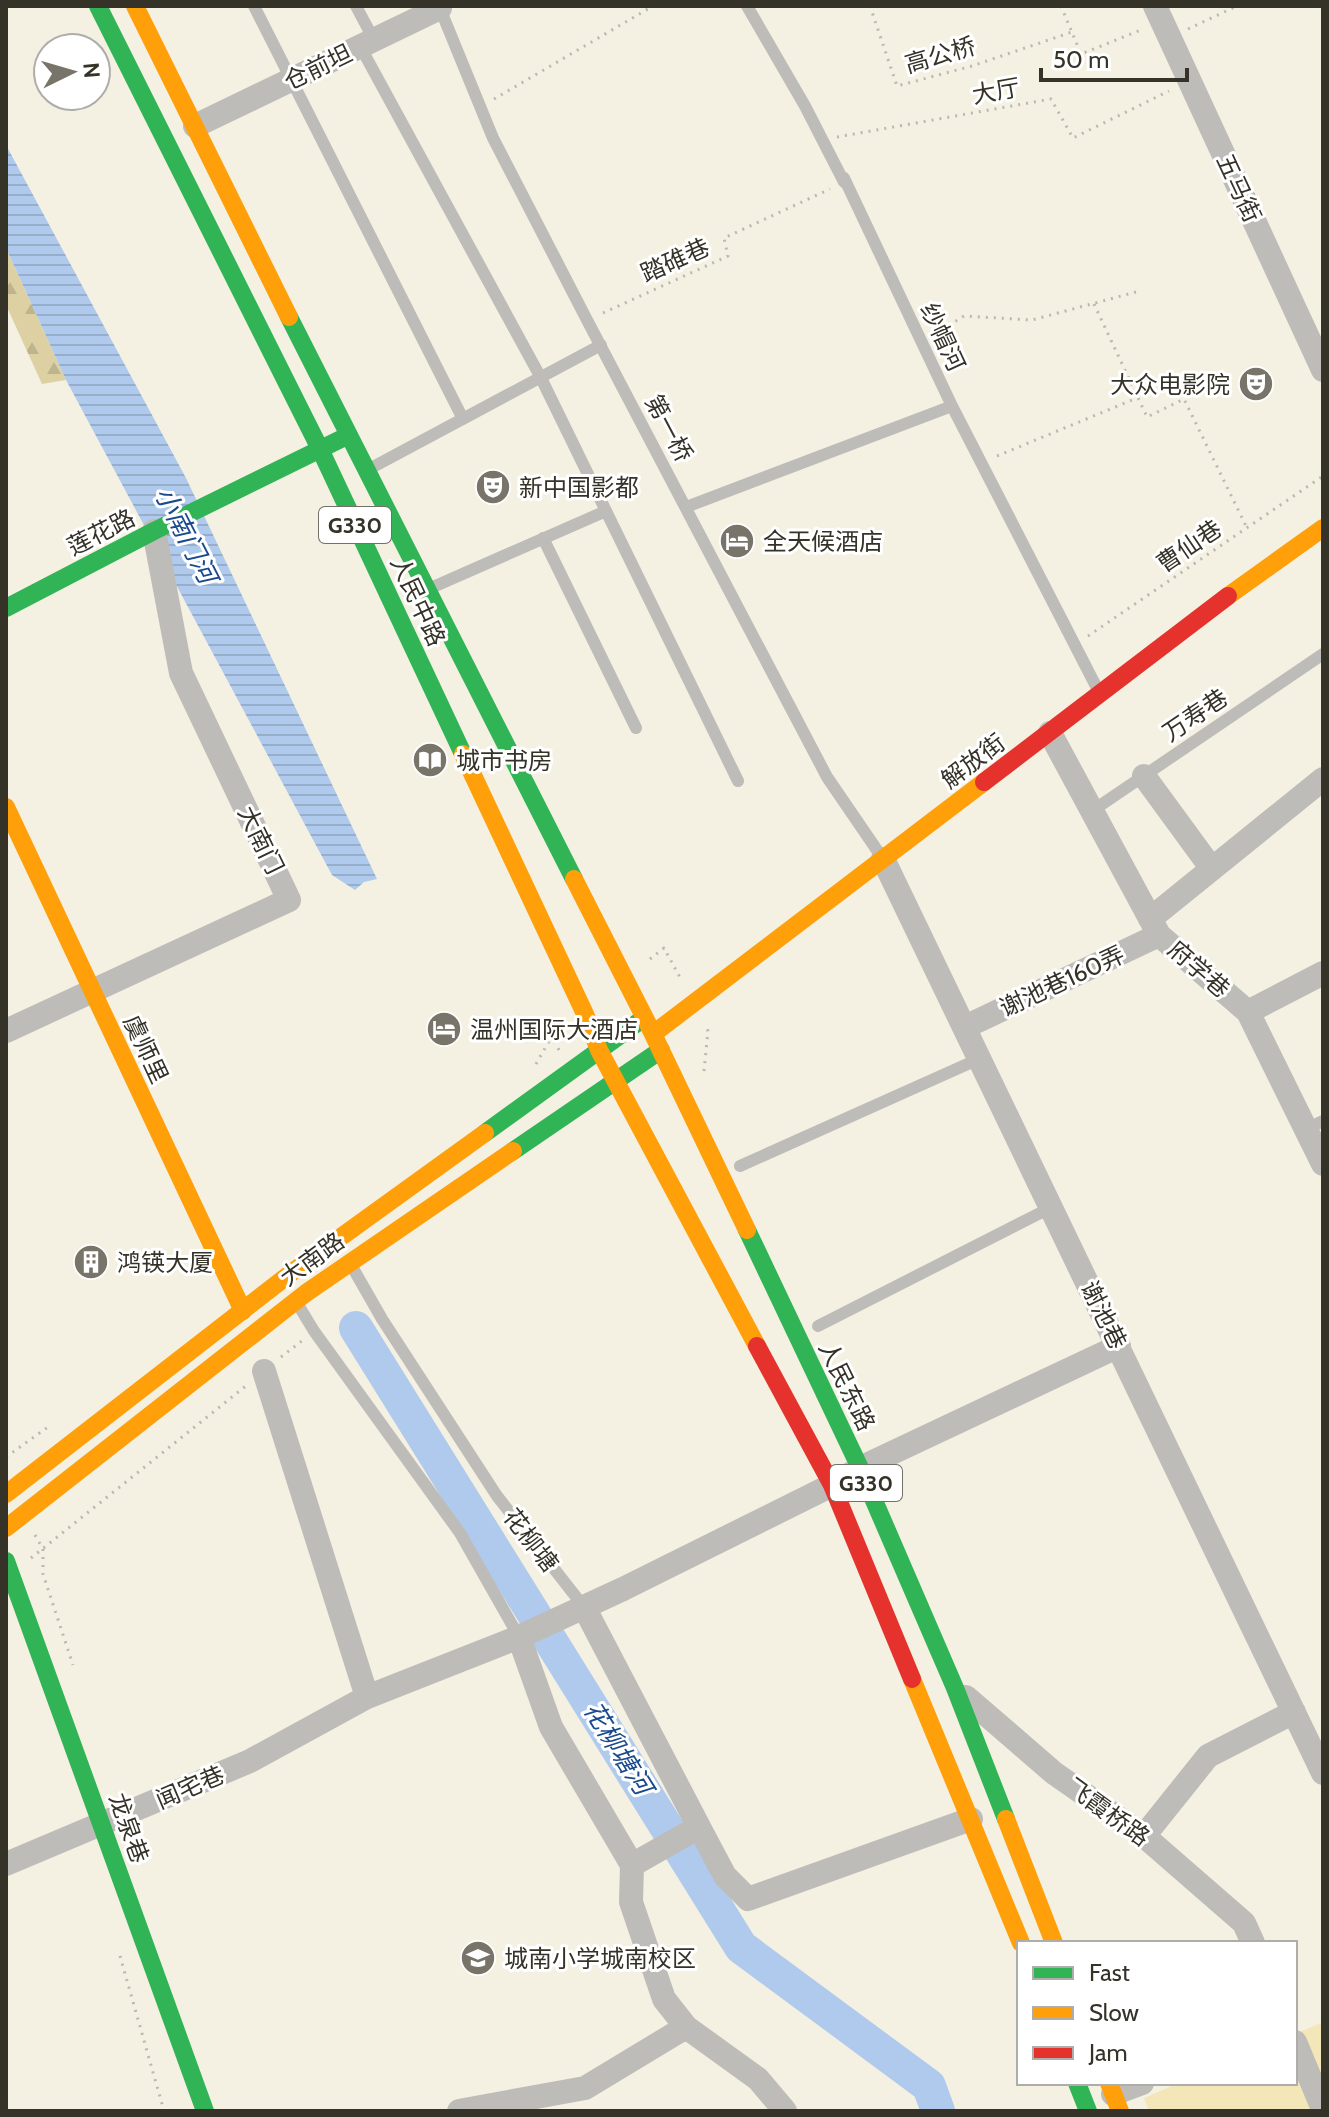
<svg xmlns="http://www.w3.org/2000/svg" width="1329" height="2117" font-family="Cabin,'Noto Sans SC',sans-serif">
  <defs>
    <pattern id="forest-firs" width="22" height="20" patternUnits="userSpaceOnUse" patternTransform="scale(2)"><rect width="22" height="20" fill="#ddd1a4"/><path d="M5 1l3.5 6h-7zM16 11l3.5 6h-7z" fill="#beb48d"/></pattern>
    <pattern id="water-rules" width="6" height="5" patternUnits="userSpaceOnUse" patternTransform="scale(2)"><rect width="6" height="5" fill="#afcaed"/><path d="M0 2.5h6" fill="none" stroke="#97aecb"/></pattern>
  </defs>
  <rect width="100%" height="100%" fill="#f4f0e2"/>
  <!-- forest -->
  <path fill="url(#forest-firs)" d="M6 248 66 380 42 384 6 305Z"/>
  <!-- park -->
  <path fill="#f3e7ba" d="M1323 2022V2111H1149L1144 2098 1179 2083H1295V2034Z"/>
  <!-- water -->
  <path fill="url(#water-rules)" d="M6 145 186 478 377 879 364 882 355 890 332 875 66 380 6 248Z"/>
  <g fill="none" stroke-linecap="round" stroke-linejoin="round">
    <!-- river -->
    <path stroke="#afcaed" stroke-width="34" d="M356 1328 741 1947 929 2086 938 2111"/>
    <!-- path -->
    <path stroke="#bab8b2" stroke-width="3" stroke-dasharray="2 6" stroke-linecap="butt" d="M870 6 897 86 972 66 1072 32
      M1061 6 1081 54 1141 30
      M1188 29 1237 6
      M494 99 653 6
      M837 137 1051 99 1073 138 1169 91
      M1094 304 1147 417 1184 399 1247 528
      M603 313 728 256 724 238 830 189
      M935 334 964 316 1032 320 1136 292
      M997 456 1137 398
      M1088 636 1323 476
      M650 959 664 948 682 981
      M559 1050 552 1036 560 1031
      M536 1064 552 1036
      M704 1071 708 1031 706 1027
      M281 1357 303 1340
      M6 1457 48 1427
      M35 1535 43 1549V1574L73 1665
      M31 1558 247 1385
      M120 1956 164 2111"/>
    <!-- lane -->
    <path stroke="#bebcb8" stroke-width="12" d="M254 6 463 419
      M356 6 374 40
      M439 6 493 138 587 320 827 777 881 856
      M747 6 805 106 844 182V178L952 406 1099 692
      M360 46 541 378 738 781
      M371 468 601 345
      M686 507 952 406
      M543 538 636 728
      M433 587 606 511
      M1092 811 1323 654
      M1306 1129 1323 1121
      M740 1166 981 1058
      M350 1263 382 1319 497 1496 584 1607
      M297 1303 314 1331 460 1533 519 1637
      M818 1326 1052 1207"/>
    <!-- street -->
    <path stroke="#bebcb8" stroke-width="24" d="M1155 6 1323 370
      M195 126 440 8
      M1050 733 1159 935 1248 1012 1323 1164
      M1144 776 1212 869
      M883 859 1323 1773
      M1150 919 1323 779
      M1248 1012 1323 973
      M965 1027 1159 935
      M6 1031 289 900 181 673 154 531
      M264 1371 367 1697
      M584 1607 699 1827 632 1865
      M519 1637 551 1727 632 1865 631 1902 664 1999 686 2027 758 2079 785 2111
      M966 1697 1054 1773 1144 1836 1244 1923 1253 1943
      M699 1827 725 1876 748 1899 971 1819
      M1144 1836 1208 1756 1294 1712
      M6 1864 250 1761 367 1697 519 1637 623 1589 832 1485 860 1468 1119 1346
      M1295 2042 1323 2109
      M1113 2094 1142 2083
      M459 2111 585 2088 686 2027"/>
    <!-- fast -->
    <path stroke="#30b455" stroke-width="18" d="M98 6 320 449 463 754
      M289 317 574 879
      M6 608 154 531 341 439
      M485 1133 644 1018
      M513 1151 661 1050
      M747 1230 860 1468 955 1688 1006 1819
      M6 1561 205 2111
      M1077 2083 1088 2111"/>
    <!-- slow -->
    <path stroke="#ff9f0a" stroke-width="18" d="M135 6 289 317
      M1228 596 1323 528
      M463 754 585 1014 599 1050 757 1346
      M6 807 243 1311
      M574 879 653 1034 747 1230
      M653 1034 984 782
      M6 1494 291 1273 485 1133
      M6 1528 306 1293 513 1151
      M912 1679 1021 1943
      M1006 1819 1054 1943
      M1109 2083 1120 2111"/>
    <!-- jam -->
    <path stroke="#e5322d" stroke-width="18" d="M984 782 1228 596
      M757 1346 832 1485 912 1679"/>
  </g>
  <!-- icons -->
  <defs>
    <g id="theatre-disc" transform="scale(1.8)"><circle r="9.5" fill="#787469" stroke="#fff"/><path d="M-5-5.5Q0-4 5-5.5V0Q5 5 0 6Q-5 5-5 0ZM-3.3-2.5H-1v1.5H-3.3ZM1-2.5H3.3v1.5H1ZM-2.8 1Q0 5.5 2.8 1Z" fill="#fff"/></g>
    <g id="hotel-disc" transform="scale(1.8)"><circle r="9.5" fill="#787469" stroke="#fff"/><path d="M-6-4.5h1.5V1H6V5H4.5V3h-9V5H-6ZM-4 0a1.8 1.8 0 1 1 3.6 0ZM.5 0V-2.5h3Q6-2.5 6 0Z" fill="#fff"/></g>
    <g id="library-disc" transform="scale(1.8)"><circle r="9.5" fill="#787469" stroke="#fff"/><path d="M-6-4Q-3-5.5-.7-3.5V5Q-3 3-6 4ZM6-4Q3-5.5 .7-3.5V5Q3 3 6 4Z" fill="#fff"/></g>
    <g id="building-disc" transform="scale(1.8)"><circle r="9.5" fill="#787469" stroke="#fff"/><path d="M-4-6H4V6H1V3H-1V6H-4ZM-2.5-4.3h1.7v1.8h-1.7ZM.8-4.3h1.7v1.8H.8ZM-2.5-1h1.7V.8h-1.7ZM.8-1h1.7V.8H.8Z" fill="#fff"/></g>
    <g id="school-disc" transform="scale(1.8)"><circle r="9.5" fill="#787469" stroke="#fff"/><path d="M0-5L7-2L0 1L-7-2ZM-4 1L0 2.5L4 1V4Q0 6-4 4Z" fill="#fff"/></g>
  </defs>
  <g fill-rule="evenodd">
    <use href="#theatre-disc" x="1256" y="384"/>
    <use href="#theatre-disc" x="493" y="487"/>
    <use href="#hotel-disc" x="737" y="541"/>
    <use href="#library-disc" x="430" y="760"/>
    <use href="#hotel-disc" x="444" y="1029"/>
    <use href="#building-disc" x="91" y="1262"/>
    <use href="#school-disc" x="478" y="1958"/>
  </g>
  <g text-anchor="middle" dominant-baseline="central" stroke-width="6" stroke-linejoin="round" paint-order="stroke">
    <!-- shield labels -->
    <g fill="#fff" stroke="#727068" stroke-width="2">
      <rect x="319" y="507" width="72" height="36" rx="6"/>
      <rect x="830" y="1465" width="72" height="36" rx="6"/>
    </g>
    <g font-size="22" font-weight="bold" fill="#353228">
      <text x="355" y="525">G330</text>
      <text x="866" y="1483">G330</text>
    </g>
    <!-- street labels -->
    <g font-size="24" fill="#353228" stroke="#fff">
      <text transform="translate(940 55) rotate(-16)">高公桥</text>
      <text transform="translate(318 67) rotate(-26)">仓前坦</text>
      <text transform="translate(996 91) rotate(-10)">大厅</text>
      <text transform="translate(1239 188) rotate(65)">五马街</text>
      <text transform="translate(675 260) rotate(-24)">踏碓巷</text>
      <text transform="translate(943 337) rotate(65)">纱帽河</text>
      <text transform="translate(669 428) rotate(62)">第一桥</text>
      <text transform="translate(101 532) rotate(-27)">莲花路</text>
      <text transform="translate(1189 546) rotate(-34)">曹仙巷</text>
      <text transform="translate(418 601) rotate(65)">人民中路</text>
      <text transform="translate(1195 715) rotate(-34)">万寿巷</text>
      <text transform="translate(973 761) rotate(-37)">解放街</text>
      <text transform="translate(261 840) rotate(64)">大南门</text>
      <text transform="translate(1199 969) rotate(41)">府学巷</text>
      <text transform="translate(1062 981) rotate(-25)">谢池巷160弄</text>
      <text transform="translate(146 1049) rotate(65)">虞师里</text>
      <text transform="translate(312 1259) rotate(-36)">大南路</text>
      <text transform="translate(1104 1315) rotate(64)">谢池巷</text>
      <text transform="translate(847 1386) rotate(64)">人民东路</text>
      <text transform="translate(531 1540) rotate(52)">花柳塘</text>
      <text transform="translate(190 1787) rotate(-23)">闻宅巷</text>
      <text transform="translate(1108 1812) rotate(36)">飞霞桥路</text>
      <text transform="translate(129 1828) rotate(70)">龙泉巷</text>
    </g>
    <!-- poi labels -->
    <g font-size="24" fill="#353228" stroke="#fff" text-anchor="start">
      <text x="1230" y="384" text-anchor="end">大众电影院</text>
      <text x="519" y="487">新中国影都</text>
      <text x="763" y="541">全天候酒店</text>
      <text x="456" y="760">城市书房</text>
      <text x="470" y="1029">温州国际大酒店</text>
      <text x="117" y="1262">鸿锳大厦</text>
      <text x="504" y="1958">城南小学城南校区</text>
    </g>
    <!-- water labels -->
    <g font-size="26" font-style="italic" fill="#1a4a8d" stroke="#fff">
      <text transform="translate(186 535) rotate(63)">小南门河</text>
      <text transform="translate(618 1748) rotate(58)">花柳塘河</text>
    </g>
  </g>
  <!-- border -->
  <rect width="1329" height="2117" fill="none" stroke="#353228" stroke-width="16"/>
  <!-- legend -->
  <rect x="1017" y="1941" width="280" height="144" fill="#ffffff" stroke="#aeada9" stroke-width="2"/>
  <rect x="1033" y="1967" width="40" height="12" fill="#30b455" stroke="#aeada9" stroke-width="2"/>
  <text x="1089" y="1981" font-size="24" fill="#353228">Fast</text>
  <rect x="1033" y="2007" width="40" height="12" fill="#ff9f0a" stroke="#aeada9" stroke-width="2"/>
  <text x="1089" y="2021" font-size="24" fill="#353228">Slow</text>
  <rect x="1033" y="2047" width="40" height="12" fill="#e5322d" stroke="#aeada9" stroke-width="2"/>
  <text x="1089" y="2061" font-size="24" fill="#353228">Jam</text>
  <!-- north arrow -->
  <g transform="translate(72 72) rotate(85)"><circle r="38" fill="#ffffff" stroke="#aeada9" stroke-width="2"/>
  <path d="M0-6L14 30L0 20L-14 30Z" fill="#787469"/>
  <text y="-12" font-size="22" font-weight="bold" text-anchor="middle" fill="#353228">N</text>
  </g>
  <!-- scale -->
  <path d="M1041 68v12h146v-12" fill="none" stroke="#353228" stroke-width="4"/>
  <text x="1053" y="68" font-size="24" fill="#353228" stroke="#ffffff" stroke-width="6" paint-order="stroke">50 m</text>
</svg>
